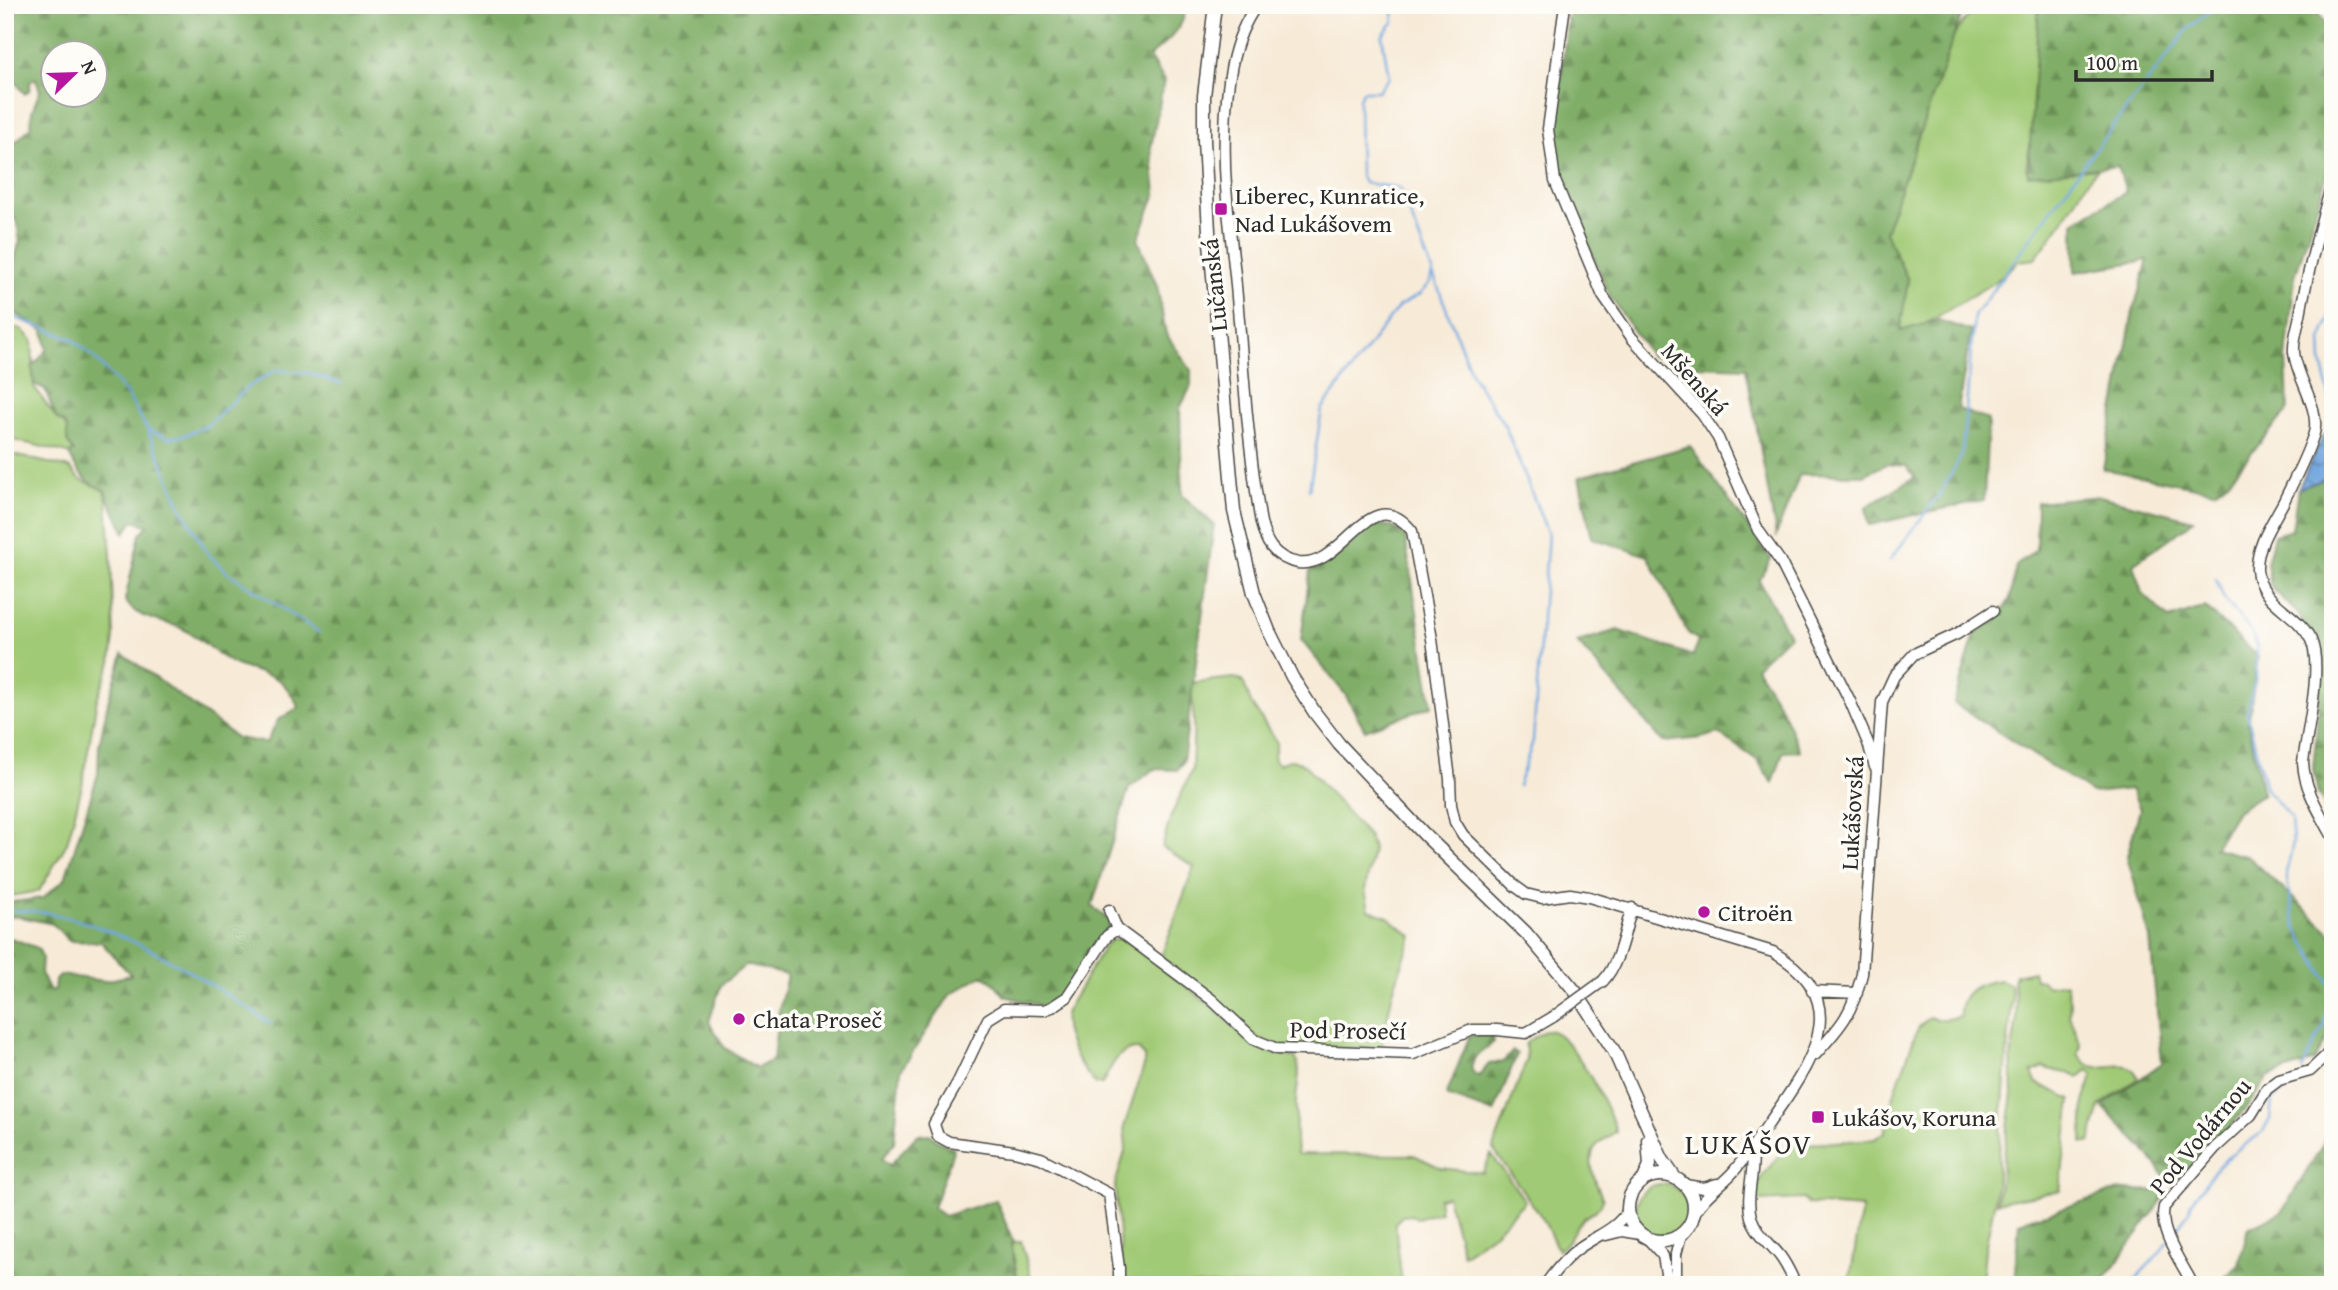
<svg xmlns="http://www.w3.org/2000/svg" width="2338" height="1290" font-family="'Gentium Book Plus',serif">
  <defs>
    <pattern id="forest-firs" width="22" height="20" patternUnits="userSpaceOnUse" patternTransform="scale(1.75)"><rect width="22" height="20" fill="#80ae67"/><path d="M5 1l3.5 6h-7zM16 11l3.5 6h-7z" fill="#698e55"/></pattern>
    <pattern id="water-waves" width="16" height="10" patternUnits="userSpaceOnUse" patternTransform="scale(1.75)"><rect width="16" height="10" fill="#72a7df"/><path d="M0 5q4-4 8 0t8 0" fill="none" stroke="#5e88b5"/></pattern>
  </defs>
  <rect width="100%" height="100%" fill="#fdfcf7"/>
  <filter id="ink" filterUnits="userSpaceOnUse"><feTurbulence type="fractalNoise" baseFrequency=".0143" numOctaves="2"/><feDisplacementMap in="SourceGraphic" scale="14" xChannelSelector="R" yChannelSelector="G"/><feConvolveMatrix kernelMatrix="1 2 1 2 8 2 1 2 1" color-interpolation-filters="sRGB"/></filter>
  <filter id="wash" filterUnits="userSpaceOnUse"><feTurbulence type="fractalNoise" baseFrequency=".00686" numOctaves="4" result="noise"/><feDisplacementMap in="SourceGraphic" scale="28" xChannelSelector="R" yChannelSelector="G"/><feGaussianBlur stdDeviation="1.57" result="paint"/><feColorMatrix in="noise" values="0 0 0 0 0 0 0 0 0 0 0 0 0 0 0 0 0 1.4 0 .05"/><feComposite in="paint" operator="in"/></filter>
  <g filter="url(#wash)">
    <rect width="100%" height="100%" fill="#f7ebd8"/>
    <!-- green -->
    <path fill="#a1ca76" stroke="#667a50" stroke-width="2" d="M1978 5H2040L2039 91 2026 169 2115 151 2091 176 2063 221 2035 259 2019 261 1996 281 1899 340 1874 208 1941 55 1963 22Z
      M5 326 21 329 32 340 34 387 57 419 64 423 67 429V441L74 452 72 454 5 438Z
      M5 453 70 468 79 479 104 490 107 501 111 555 114 637 111 663 97 699 82 786 67 843 39 891 5 897Z
      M1234 678 1241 680 1244 684 1251 703 1277 743C1275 750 1271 759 1279 764 1290 759 1295 758 1306 766L1369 837 1373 849 1365 890 1369 910 1388 917 1412 936 1393 991 1381 1048 1287 1049 1256 1037 1163 958 1162 954 1194 867 1162 847 1171 816 1192 770 1194 720 1191 686 1197 682Z
      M1121 938 1211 1005 1253 1045 1267 1052 1295 1057C1303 1070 1296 1087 1296 1102 1296 1119 1295 1137 1297 1154L1414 1155 1441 1168 1483 1173 1491 1154 1525 1201 1496 1231 1463 1255 1447 1196 1438 1198 1440 1212 1417 1218 1412 1215 1402 1216 1395 1223 1401 1275V1281L1382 1285H1123L1115 1185 1126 1148 1124 1127 1144 1066V1056L1138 1049C1117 1048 1111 1068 1102 1084H1096C1080 1068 1059 1033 1066 1011L1105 945 1112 940Z
      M2033 971 2035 979 2042 980 2047 986 2065 983 2066 984 2070 1002 2069 1015 2081 1045 2078 1054C2081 1058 2086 1064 2091 1066 2107 1071 2132 1055 2138 1079L2100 1105 2090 1143H2082L2084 1102 2093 1074 2087 1070 2079 1077C2067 1071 2056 1073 2044 1067L2032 1072 2036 1083 2071 1099 2060 1191 1997 1202 2013 1094 2011 1057 2017 1018 2014 981 2016 975Z
      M2001 980 2011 985 2012 996 1995 1200 1985 1249 1982 1285H1849L1862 1208 1808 1204 1803 1199 1756 1201 1758 1183 1764 1173 1786 1149 1793 1145 1875 1139 1885 1132 1893 1097 1918 1027 1930 1017 1936 1020 1960 1017C1959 991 1977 983 2001 980Z
      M1546 1030C1570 1028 1609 1109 1616 1131 1610 1136 1602 1140 1597 1145 1584 1160 1597 1185 1603 1200 1598 1213 1586 1214 1579 1223 1571 1233 1569 1244 1558 1250L1543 1219 1493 1149 1527 1059 1525 1045 1528 1041Z
      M1636 1210a26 26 0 1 1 52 0a26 26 0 1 1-52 0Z
      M1021 1241 1033 1285H1019L1011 1243Z"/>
    <!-- forest -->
    <path fill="url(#forest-firs)" stroke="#566c49" stroke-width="2" fill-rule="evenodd" d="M5 5H1186C1185 29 1166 42 1149 57L1164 80 1151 147 1156 193 1138 240 1157 286 1166 334 1191 370V386L1180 408 1182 495 1214 525 1183 762 1177 770 1154 769 1129 788 1092 906 1111 922 1065 995 1045 1007 1005 996 995 984 982 975 950 995 901 1070 894 1142 882 1159 890 1165 917 1135 930 1134 937 1141 954 1148 933 1208 944 1216 996 1200 1013 1241 1011 1244 1018 1285H5V936L38 948 42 957 41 973 49 990H54L55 980 60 975 105 981 131 975 101 942 69 941 53 924 16 916 5 918V903L43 898 65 879 98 774 99 746 108 702 123 654 237 738 266 743 278 720 299 707C294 699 288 687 280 681 266 672 249 671 234 664 216 656 201 637 181 628 162 620 136 620 125 600L140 534 148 525 133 521 125 533 104 490C87 483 75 471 69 453L74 452 67 441V429L64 423 56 418 45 389 34 384 32 367 47 350 44 331 5 307V278L9 275 20 241 17 221 5 211V152L31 127 32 111 40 91 36 79 31 80 29 91 25 94 5 70ZM52 52H94V94H52ZM746 965 787 975 778 1015 773 1060 757 1068 725 1048 709 1022 721 985Z
      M1569 5H1965L1885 232 1908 280 1900 331 1938 320 1971 331 1958 409 1988 420 1984 500 1869 525 1866 507 1915 477 1906 466 1886 464 1864 475 1800 474 1776 535 1746 368 1699 366 1651 356 1610 296 1560 178 1555 136Z
      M2039 5H2315L2316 11 2333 33V155L2295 276 2286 358 2288 410 2229 480 2215 491 2103 469 2133 312 2148 260 2075 272 2074 222 2126 192 2118 166 2028 175Z
      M1690 446 1771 559 1759 580 1789 635 1756 667 1781 708 1800 751 1783 752 1773 783 1757 760 1718 733 1701 738 1663 742 1577 642 1618 630 1693 656 1698 640 1688 633 1648 556 1592 538 1579 477Z
      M2324 479 2333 481V819L2318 794 2313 769 2322 671 2315 641 2298 614 2271 587 2267 563 2274 535 2292 530 2298 489Z
      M2100 496 2193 520 2186 527 2133 564 2142 593 2169 619 2205 607 2258 657 2248 723 2263 794 2237 811 2214 848 2248 857 2333 935V1028L2315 1061 2269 1076 2245 1110 2220 1138 2171 1185 2143 1148 2102 1106 2162 1063 2150 938 2127 856 2140 809 2131 789 2092 793 1954 703 1975 634 1999 618 2010 598 2016 566 2036 550 2037 502Z
      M1377 525C1389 525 1397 527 1405 537L1432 706 1365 730 1345 694 1301 640 1310 571 1333 560 1366 529Z
      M1470 1035H1493L1494 1042 1475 1057 1471 1068 1474 1074 1479 1076 1489 1064 1503 1062 1513 1051 1517 1054 1494 1113 1446 1096Z
      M2333 1121V1285H2216L2239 1265 2248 1228 2282 1212 2322 1146Z
      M2119 1190 2169 1191 2100 1285H2014L2019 1222Z"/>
    <!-- water -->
    <path fill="url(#water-waves)" stroke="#4e6985" stroke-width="2" d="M2333 434V458L2324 479 2298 489 2324 435Z"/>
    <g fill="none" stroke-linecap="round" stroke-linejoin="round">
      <!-- stream -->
      <path stroke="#72a7df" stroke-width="2.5" d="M1392 5 1394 21 1382 36 1389 77 1378 91H1363L1359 99 1360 175 1364 183 1400 188 1471 373 1505 426 1548 534 1533 741 1518 786
        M2333 311 2321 340 2322 361 2333 413
        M5 314 72 339 93 356 126 393 148 430 169 438 185 435 207 426 248 387 276 370 309 373 341 384
        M148 431 183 511 209 555 227 572 319 632
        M1309 490 1322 409 1399 306 1420 294 1430 282 1433 270
        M1890 560 1941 492 1962 455 1974 316 2088 159 2189 28 2218 5
        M2216 579 2224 599 2251 631 2257 646 2256 676 2247 713 2266 789 2291 818 2293 843 2286 873 2295 926 2331 987 2324 1025 2302 1070
        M5 911C90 903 203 977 271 1024
        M2173 1234 2189 1212 2191 1203 2214 1171 2230 1155 2263 1132 2270 1119 2272 1100 2297 1081
        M2131 1285C2142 1269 2158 1258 2167 1242"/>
    </g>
  </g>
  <g filter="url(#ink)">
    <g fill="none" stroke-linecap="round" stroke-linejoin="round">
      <!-- minor casing -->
      <g stroke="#4a4845" stroke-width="13">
        <path id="minor" d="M1257 5C1231 39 1226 91 1225 132 1223 180 1230 227 1235 275 1242 347 1245 419 1256 491 1259 509 1260 532 1271 547 1278 556 1287 561 1298 563 1343 570 1370 478 1412 531L1432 639 1450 779 1451 805 1455 822 1463 835 1515 886 1526 894 1542 898 1570 894 1589 897 1773 952C1850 997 1818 1053 1778 1110 1764 1130 1750 1152 1734 1171 1721 1186 1703 1196 1694 1214
          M1565 5 1548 129 1555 181 1603 296 1632 338 1702 414 1718 438 1758 530 1780 561 1850 701 1868 743 1875 767
          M2333 180C2320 225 2308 269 2300 315 2298 326 2293 340 2294 352 2296 377 2321 409 2314 433 2307 456 2294 480 2284 501 2273 522 2256 545 2257 570 2260 604 2298 612 2311 640 2323 667 2307 731 2303 762 2304 789 2320 813 2333 837
          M1109 910 1117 929 1211 999 1255 1040 1277 1049 1413 1054 1472 1030H1497L1526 1033 1553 1017
          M1117 929 1107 936 1067 997 1052 1007 1044 1010 1004 1009 988 1019 958 1082 934 1124 938 1136 949 1142 1014 1151 1041 1158 1109 1194 1119 1268V1285
          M1603 981C1620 963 1624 931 1632 908
          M1812 991 1857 993
          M1815 1055C1842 1025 1852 1014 1862 974L1882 702 1894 676 1914 654 1957 634 1993 611
          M1752 1147C1756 1170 1745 1195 1751 1217 1756 1233 1771 1244 1780 1256 1787 1265 1791 1275 1796 1285
          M1685 1185 1704 1188 1717 1184
          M1606 1235 1622 1231 1640 1234
          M1649 1240 1663 1256 1668 1285
          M1545 1285C1555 1271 1565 1258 1579 1248 1597 1235 1616 1230 1628 1210
          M1676 1285V1254L1681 1235
          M2193 1285C2182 1263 2158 1232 2164 1207L2215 1148 2251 1115 2267 1089 2279 1080 2310 1071 2326 1056 2333 1044"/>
      </g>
      <!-- major casing -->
      <g stroke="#4a4845" stroke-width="15">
        <path id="major" d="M1215 5 1204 96V141L1209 231 1234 511 1254 593 1269 631 1292 677 1315 713 1339 744 1424 834 1526 933 1575 991 1614 1051 1662 1159 1675 1178
          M1628 1208a33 33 0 1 1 66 0a33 33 0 1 1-66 0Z
          M1644 1179 1650 1165 1648 1140"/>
      </g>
      <!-- minor -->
      <use href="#minor" stroke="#fff" stroke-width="10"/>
      <!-- major -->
      <use href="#major" stroke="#fff" stroke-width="12"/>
      <!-- minor-bridge casing -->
      <g stroke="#4a4845" stroke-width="13" stroke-linecap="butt">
        <path id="minor-bridge" d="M1553 1017 1603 981"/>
      </g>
      <!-- minor-bridge -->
      <use href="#minor-bridge" stroke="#fff" stroke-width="10"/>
    </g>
  </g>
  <!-- markers -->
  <g fill="#b5179e" stroke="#fdfcf7" stroke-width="2.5">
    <rect x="1214" y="202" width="14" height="14" rx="3.5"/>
    <circle cx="1704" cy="912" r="7"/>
    <circle cx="739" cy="1019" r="7"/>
    <rect x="1811" y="1110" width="14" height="14" rx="3.5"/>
  </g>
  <g text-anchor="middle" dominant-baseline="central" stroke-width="7" stroke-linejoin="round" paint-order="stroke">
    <!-- poi labels -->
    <g font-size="24" fill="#2b2b2b" stroke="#fdfcf7" text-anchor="start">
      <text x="1235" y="195">Liberec, Kunratice,<tspan x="1235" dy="28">Nad Lukášovem</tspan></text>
      <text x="1718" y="912">Citroën</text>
      <text x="753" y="1019">Chata Proseč</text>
      <text x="1832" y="1117">Lukášov, Koruna</text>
    </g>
    <!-- street labels -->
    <g font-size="24" fill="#2b2b2b" stroke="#fdfcf7">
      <text transform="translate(1214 285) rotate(-96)">Lučanská</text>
      <text transform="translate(1695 379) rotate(49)">Mšenská</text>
      <text transform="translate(1852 813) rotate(-87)">Lukášovská</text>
      <text transform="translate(1348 1030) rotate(1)">Pod Prosečí</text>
      <text transform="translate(2200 1136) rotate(-50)">Pod Vodárnou</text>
    </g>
    <!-- quarter labels -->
    <g font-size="28" letter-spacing="2" fill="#2b2b2b" stroke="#fdfcf7">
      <text x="1749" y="1143">LUKÁŠOV</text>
    </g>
  </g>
  <!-- margin -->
  <rect width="2338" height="1290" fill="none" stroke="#fdfcf7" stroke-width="28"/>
  <!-- north arrow -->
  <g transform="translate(74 74) rotate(67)"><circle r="33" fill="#fdfcf7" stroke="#a9a8a5" stroke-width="2"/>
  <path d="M0-5L12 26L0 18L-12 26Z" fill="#b5179e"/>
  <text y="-10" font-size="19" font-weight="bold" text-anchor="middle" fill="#2b2b2b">N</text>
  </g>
  <!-- scale -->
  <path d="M2076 70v10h136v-10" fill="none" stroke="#2b2b2b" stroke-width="3.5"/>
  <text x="2086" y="70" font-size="21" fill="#2b2b2b" stroke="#fdfcf7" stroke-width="5" paint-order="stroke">100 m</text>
</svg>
